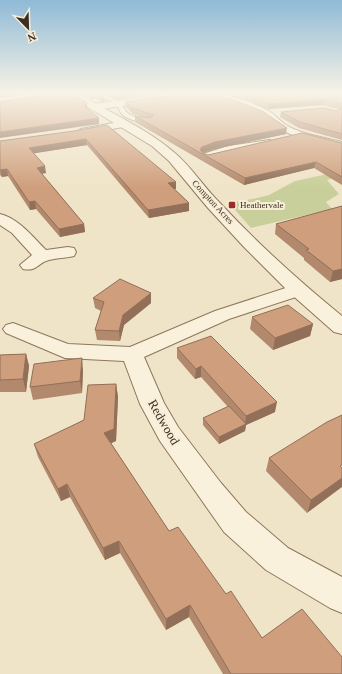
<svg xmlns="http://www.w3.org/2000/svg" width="342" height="674" font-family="'Times New Roman',serif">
  <rect width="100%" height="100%" fill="#f0e4c8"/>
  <!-- green -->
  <path fill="#c9cf9b" d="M332 173 342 176 327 180 339 194 326 202 332 209 251 228 229 203 257 198 269 195 295 181Z"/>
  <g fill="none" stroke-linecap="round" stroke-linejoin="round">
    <!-- service casing -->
    <g stroke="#8d765c" stroke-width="2">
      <path id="service" d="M92 93C99 93 116 98 121 104 125 108 125 113 131 115 138 119 147 117 153 121 146 125 128 120 122 114 119 111 119 106 115 103 108 98 99 99 92 93Z"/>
    </g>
    <!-- minor casing -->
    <g stroke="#8d765c" stroke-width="2">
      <path id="minor" d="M202 93C224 93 249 100 269 111 275 115 280 121 286 125 303 135 324 137 342 142V148L297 137 279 129 264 116 246 107 203 95Z
        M154 96 157 97 158 99 157 101 94 110 89 107 94 104Z
        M124 121 128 122 129 124 128 126 81 135 76 132 81 129Z
        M269 140 273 141 275 143 273 145 230 152 207 160 203 158 201 156 203 154 228 146Z
        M0 214C18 218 33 237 46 250L68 247 74 248 76 252 74 256C66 258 57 258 49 260 37 263 37 272 23 269L20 265 32 255 12 233 0 225Z
        M298 284 305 286 307 290 305 294 229 319 144 357 164 403 178 427 221 483 246 512 288 548 342 577V613L330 608 266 570 224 532 160 441 140 404 124 361 65 358 6 333 3 329 6 325 13 323 68 344 130 347 215 311Z"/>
    </g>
    <!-- tertiary casing -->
    <g stroke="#8d765c" stroke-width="2">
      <path id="tertiary" d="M68 93H78C110 113 148 129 176 154 192 168 204 187 219 202 257 243 299 281 342 316V334L334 332 291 294 244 247 208 208 169 161 152 146 91 109Z"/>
    </g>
    <!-- service -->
    <use href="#service" fill="#faf1dc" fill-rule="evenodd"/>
    <!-- minor -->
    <use href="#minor" fill="#faf1dc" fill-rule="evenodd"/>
    <!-- tertiary -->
    <use href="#tertiary" fill="#faf1dc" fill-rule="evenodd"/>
  </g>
  <!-- wall -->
  <path fill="#b2896c" d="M81 93H98L104 96 105 101 101 102 95 98 93 100Z
    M101 93H164L117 99Z
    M222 93H342V140L299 128 280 117 281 112 337 111 339 109H338L323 105 268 109 252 102Z
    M125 102 286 134 215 149 203 153 208 155 342 143V185L314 168 244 185 135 122V116L144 117 133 114 126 107Z
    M74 131 176 182V189H174L189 203V211L149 218 87 145 34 153 46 173 42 174 84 224 85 232 60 237 36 209 30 210 8 176 2 177 0 175V141Z
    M342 206V279L330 282 304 260V258L275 234 276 224Z
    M93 298 151 303 124 325 120 341 97 340 95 330 101 311 95 308Z
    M252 317 313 324 310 336 273 350 250 329Z
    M177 348 275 412 246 425 245 431 219 444 203 425V418L228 407 201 377 195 379 177 358Z
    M26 354 29 366 26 392H0V355Z
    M83 370 82 393 33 400 30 387Z
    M116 384 118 397 116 441 111 443 169 531 226 594 262 638 342 674H223L189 617 166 630 120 553 105 560 70 497 61 501 38 457 34 444 84 420Z
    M342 415 307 513 266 471 269 458Z"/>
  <!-- shaded-wall -->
  <path fill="#916f58" d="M0 93H39L0 98Z
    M94 93 95 98 93 100V95Z
    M125 93H164L117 99V94Z
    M330 93H342V97Z
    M101 96H104L105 101 101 102Z
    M324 99 323 105 268 109 269 104Z
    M87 103V108L85 112 84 106Z
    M99 118V124L0 138V132Z
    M287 128 286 134 215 149 202 153 200 150 202 147 215 142Z
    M86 139 87 145 30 154 29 148Z
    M316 162 314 168 244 185 245 178Z
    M45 166 46 173 38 174 37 168Z
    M7 169 8 176 2 177 0 170Z
    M176 182V189L168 190V183Z
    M35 201 36 209 30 210 29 202Z
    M189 203V211L149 218 148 210Z
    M84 224 85 232 60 237 59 229Z
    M342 269V279L330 282 333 271Z
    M151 293V303L124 325 120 341 119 331 123 315Z
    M313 324 310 336 273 350 275 338Z
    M26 354 29 366 26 392 23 379Z
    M82 358 83 370 82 393 80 381Z
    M201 366V377L195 379 196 369Z
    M116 384 118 397 116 441 105 446 104 433Z
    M277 402 275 412 246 425 245 431 219 444V437L245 425 246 416Z
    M342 478V487L307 513 311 500Z
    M67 484 70 497 61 501 58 489Z
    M119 541 120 553 105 560 103 548Z
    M190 605 189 617 166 630V619Z"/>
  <!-- building -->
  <path fill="#cf9f7d" stroke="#916f58" d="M44 93H72L87 103 84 106 99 118 0 132V102L42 95Z
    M95 93H98L104 96H101Z
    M114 93H125L117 94Z
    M188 93H209L233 100 262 111 287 128 215 142 202 147 200 150 203 153 208 155 302 133 342 143V177L316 162 245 178 135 116 150 118 154 115 133 108 125 102Z
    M241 93H331L342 95V106L339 103 324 99 269 104 253 96Z
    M342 107V134L300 122 281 112 324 108 337 111Z
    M107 125 176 182 168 183 189 203 148 210 86 139 29 148 45 166 37 168 84 224 59 229 35 201 29 202 7 169 0 170V141L74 131Z
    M342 206V269L333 271 306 250 309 249 276 224Z
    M120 279 151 293 123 315 119 331 95 330 104 302 93 298Z
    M288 305 313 324 275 338 252 317Z
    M211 336 277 402 246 416 201 366 196 369 177 348Z
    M26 354 23 379 0 380V355Z
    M82 358 80 381 30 387 34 364Z
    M116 384 114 429 104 433 169 531 178 527 226 594 231 591 262 638 302 609 342 657V674H231L190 605 166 619 119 541 103 548 67 484 58 489 34 444 84 420 88 385Z
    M229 406 246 424 219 437 203 418Z
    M342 415V465L340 466 342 468V478L311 500 269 458 327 422Z"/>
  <!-- sky -->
  <linearGradient id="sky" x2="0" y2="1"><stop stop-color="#8fbad6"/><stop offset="0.5" stop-color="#f8f3e6"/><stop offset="1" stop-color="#f8f3e6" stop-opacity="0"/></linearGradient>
  <rect width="342" height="187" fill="url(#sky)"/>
  <!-- markers -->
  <rect fill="#9e2a2b" stroke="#f7eed8" stroke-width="1.5" x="228" y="201" width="8" height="8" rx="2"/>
  <g text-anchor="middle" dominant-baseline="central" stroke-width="4" stroke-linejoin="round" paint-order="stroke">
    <!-- far-street labels -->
    <g font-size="9" fill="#3d2e20" stroke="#f7eed8">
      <text transform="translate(213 202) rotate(47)">Compton Acres</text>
    </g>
    <!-- far-poi labels -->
    <g font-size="9" fill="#3d2e20" stroke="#f7eed8" text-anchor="start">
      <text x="240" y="205">Heathervale</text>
    </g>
    <!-- near-street labels -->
    <g font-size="13" fill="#3d2e20" stroke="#f7eed8">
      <text transform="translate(164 422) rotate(60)">Redwood</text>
    </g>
  </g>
  <!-- north arrow -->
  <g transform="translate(28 28) rotate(157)" stroke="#f7eed8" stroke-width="3" paint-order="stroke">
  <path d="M0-3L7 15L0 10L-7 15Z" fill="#3d2e20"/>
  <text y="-6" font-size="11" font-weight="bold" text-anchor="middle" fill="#3d2e20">N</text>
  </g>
</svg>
